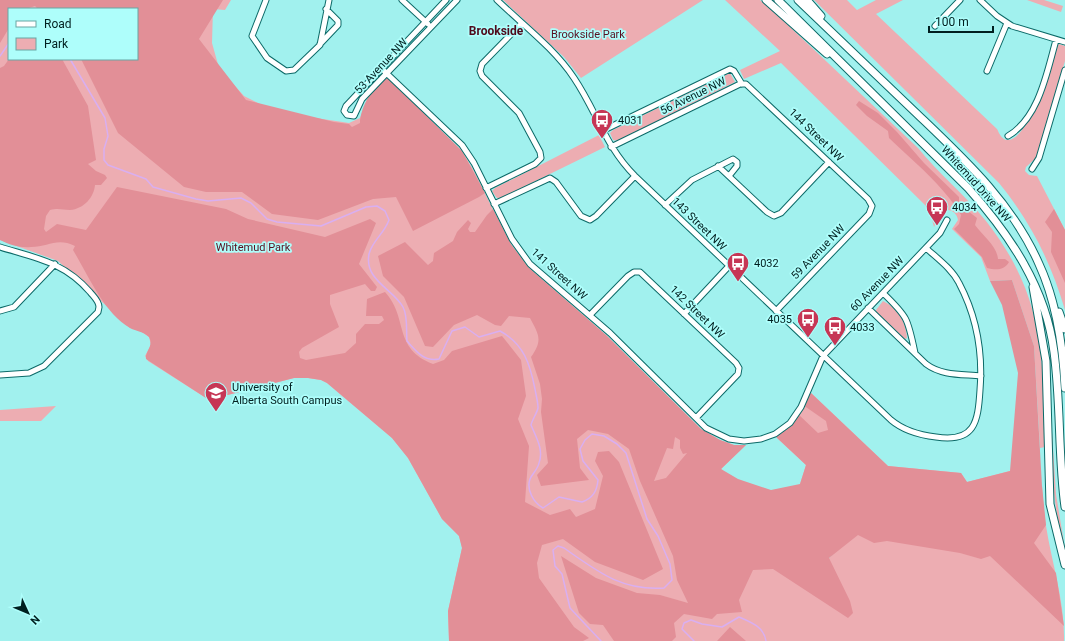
<svg xmlns="http://www.w3.org/2000/svg" width="1065" height="641" font-family="Roboto,sans-serif">
  <rect width="100%" height="100%" fill="#a1f1ee"/>
  <!-- green -->
  <path fill="#edadb2" fill-rule="evenodd" d="M0 0H231L225 10 213 9 212 43 219 68 244 96 276 112 349 123 360 118 370 94 388 78 462 151 474 171 510 244 529 268 606 335 701 429 720 440 734 445H746L721 469 827 560 857 531 800 484 806 465 777 438 793 422 811 393 888 466 961 473 967 482 1010 471 1042 486C1043 500 1044 513 1046 526 1052 564 1065 602 1064 641H449L448 611 462 548 459 536 442 519 408 458 392 438 327 383 321 380 308 378H294L212 399 206 398 148 361 145 356 151 345 149 337 139 330 130 328 58 261 0 240ZM9 9H137V59H9Z
    M503 0H703L581 78 564 57Z
    M725 0H760L772 10 918 148C939 174 965 195 986 221 1045 296 1043 357 1045 447L1040 448 1034 346 1012 280 990 281 981 257 952 229 958 220C957 213 951 209 944 210L940 215 934 227 931 216 925 205 781 63 744 79 740 70 780 51Z
    M814 0H847L857 10 876 0H903L876 14 997 129C999 133 1002 140 1007 140 1028 143 1051 63 1056 47L1059 44 1065 46V61L1038 154 1036 158 1026 167 1025 171 1029 175 1037 176 1065 230V310C1051 262 1030 221 999 183Z
    M1027 0H1044L1063 6 1061 12Z
    M730 73 735 82 618 141 613 140 610 133 613 130Z
    M599 135 605 147 499 199 496 197 492 191 495 188Z
    M883 301C898 308 906 322 907 338L905 339 876 313V310Z
    M1050 401 1056 494 1065 549C1050 499 1052 453 1050 401Z
    M56 406 41 421H0V410Z"/>
  <!-- forest -->
  <path fill="#e28f97" fill-rule="evenodd" d="M0 0H223L199 39 246 100 334 122 349 124 352 127 360 123C360 109 373 83 388 78L462 151 485 193 479 197 413 231 396 197 373 199 318 220 272 214 242 192H206L184 187 118 133 81 59H137V9H38L35 6 26 9H9V28L0 43Z
    M9 59H62L88 106 96 160 88 164 96 171 105 175 107 178 101 185H95C94 197 84 209 70 210 62 210 59 208 50 210L46 216 44 229 46 232 57 224 86 230 117 187 226 209 248 219 325 237 370 219 376 223 359 264 377 287 375 291H371L365 284 330 295V304L339 327 302 348 299 352 300 358 306 360 345 353 356 343V334L365 324H379L384 320 382 316H366L367 299 385 292C409 318 392 348 433 364L444 360 452 351 502 336 521 360 526 396 518 419 529 446 525 502 550 515 570 509 576 517 595 509 603 476 595 461 598 452 609 451 619 462 663 569 643 580 595 562 563 539 542 545 537 563 539 578 574 627 589 638 583 641H449L448 611 462 548 459 536 442 519 408 458 392 438 327 383 321 380 308 378H294L212 399 206 398 146 359C145 351 154 346 149 337 141 330 137 332 130 328 104 313 88 275 73 250L75 246C57 237 48 247 31 247 20 248 10 245 0 240V68L4 66Z
    M859 101 878 113 897 132 924 163 959 197V204L977 218 975 225C983 236 997 246 998 259H1005L1009 262C1004 271 995 270 987 268L982 257 954 229 959 224 961 215C943 185 914 162 889 138L888 131 867 116 856 105Z
    M493 209 511 244 529 268 606 335 701 429 720 440 734 445H746L721 469 738 479 771 490 800 484 806 465 775 436 798 414 818 433 828 430 826 421 803 405 811 393 888 466 961 473 967 482 1010 471 1018 373 1002 305 990 281 1012 280 1034 346 1042 486 1046 525 1034 543 1056 573 1064 626 990 556 981 559 960 553 887 541 874 543 858 535 829 558 850 601 853 613 848 618 773 569 753 570 739 600 742 612 717 614 712 619 684 614 674 623 676 637 672 641H614L603 625 590 624 579 613 561 556 596 578 637 593 660 595 688 603 677 580 673 556 640 481 629 449 608 434 588 430 577 439 580 468 589 480 541 486 537 475 548 463 541 412 542 399 540 384 531 357C543 340 539 335 530 318L509 316 501 326 495 325 477 315 454 325 433 347 425 346 404 297 383 276 378 256 405 242 428 265 433 261 434 253 453 241 457 232 468 220 471 223 468 229 470 232H475L487 215ZM675 437 680 440V448L683 454 687 453 666 478 654 481 667 448 673 449Z
    M1054 209 1065 230V283L1051 252 1052 232 1045 222Z
    M730 627 746 641H717Z"/>
  <g fill="none" stroke-linecap="round" stroke-linejoin="round">
    <!-- stream -->
    <path stroke="#d9aff1" stroke-width="1.5" d="M0 56 9 43
      M70 59 105 118 108 136 104 149V160L108 165 146 179 153 187 196 199 208 201 241 198 251 203 267 219 277 222 321 226 366 207 377 206 385 211 389 220C384 234 372 241 369 254 364 280 393 289 403 307 408 316 406 330 407 341 416 351 424 362 439 359L452 331 465 327 479 337 500 331C524 344 530 364 535 389 536 395 538 402 538 408 537 413 532 420 531 425 536 437 544 450 539 463 538 469 532 474 530 479 526 490 534 503 543 508L559 497 582 502C593 498 597 491 598 480L583 461 580 449 585 440 592 434 604 436 617 444 626 453 647 519 658 536 670 564 672 580 664 588C621 591 597 571 564 548L558 546 553 550 555 566 562 574 570 608 601 641
      M694 641 682 629 684 623 691 620 702 624 722 627 739 617C751 622 764 627 766 641"/>
    <!-- minor casing -->
    <g stroke="#0c6a68" stroke-width="7">
      <path id="minor" d="M266 0 252 36 267 58 286 71 294 70 320 45 329 0
        M402 0 428 24
        M446 0 346 106 344 111 347 115 354 116 362 99 457 0
        M497 0C523 25 554 48 574 78 597 112 605 146 635 176L891 420C904 431 919 435 936 437 975 443 978 422 980 390 983 353 977 317 959 283 952 269 938 259 926 248
        M980 0 997 16 1012 26 1065 42
        M935 26 960 0
        M320 44 338 25V21L326 9
        M381 68 462 145 474 163 512 239 530 264 610 333 706 428 729 439 744 441 761 439 775 434 790 423 801 407 823 356 940 233 947 220
        M987 71 1007 23
        M602 131 730 69 734 71 742 84
        M1008 136C1039 118 1047 72 1056 40
        M611 147 740 84H746L868 199 872 206 869 214 776 311
        M718 166 767 212 774 216 781 213 829 162
        M1032 169 1039 158 1065 70
        M486 188 535 164 541 158 540 152 519 113 482 76 480 71 482 64 522 23
        M494 204 550 178 556 182 581 216 590 220 596 216 635 176
        M665 205 692 180 733 159 737 162V166L729 176
        M0 247C36 258 64 262 90 292 94 297 99 301 99 307L98 312 44 366 29 373 0 375
        M883 293C908 317 908 319 915 353
        M868 308 926 364C942 376 962 374 981 376
        M0 311 14 307 55 264
        M684 314 729 266
        M590 315 628 276 634 272H640L736 363 739 368 738 374 696 418"/>
    </g>
    <!-- highway casing -->
    <g stroke="#0c6a68" stroke-width="9">
      <path id="highway" d="M766 0 827 54
        M778 0 968 188C1010 235 1046 288 1054 352 1061 403 1058 456 1065 507
        M798 0C837 37 875 74 914 111 962 157 1012 202 1039 264 1057 303 1063 346 1065 388
        M807 0 821 16
        M1033 287 1046 361 1050 504 1065 565
        M1059 312 1065 329"/>
    </g>
    <!-- minor -->
    <use href="#minor" stroke="#fff" stroke-width="5"/>
    <!-- highway -->
    <use href="#highway" stroke="#fff" stroke-width="7"/>
  </g>
  <!-- icons -->
  <defs>
    <g id="bus-pin" transform="scale(1.15)"><path d="M0 17L-7.5 6A9.5 9.5 0 1 1 7.5 6Z" fill="#c63655" stroke="#aefefb"/><path d="M-5-6H5V4H4V6H2V4H-2V6H-4V4H-5ZM-3.5-4V0h7V-4ZM-3.5 1.2v1.5H-2V1.2ZM2 1.2v1.5H3.5V1.2Z" fill="#fff"/></g>
    <g id="university-pin" transform="scale(1.15)"><path d="M0 17L-7.5 6A9.5 9.5 0 1 1 7.5 6Z" fill="#c63655" stroke="#aefefb"/><path d="M0-5L7-2L0 1L-7-2ZM-4 1L0 2.5L4 1V4Q0 6-4 4Z" fill="#fff"/></g>
  </defs>
  <g fill-rule="evenodd">
    <use href="#bus-pin" x="602" y="120"/>
    <use href="#bus-pin" x="937" y="207"/>
    <use href="#bus-pin" x="738" y="263"/>
    <use href="#bus-pin" x="808" y="319"/>
    <use href="#bus-pin" x="835" y="327"/>
    <use href="#university-pin" x="216" y="393"/>
  </g>
  <g text-anchor="middle" dominant-baseline="central" stroke-width="3.5" stroke-linejoin="round" paint-order="stroke">
    <!-- park labels -->
    <g font-size="11" fill="#590e20" stroke="#aefefb">
      <text x="588" y="34">Brookside Park</text>
      <text x="253" y="247">Whitemud Park</text>
    </g>
    <!-- street labels -->
    <g font-size="11" fill="#001f1f" stroke="#aefefb">
      <text transform="translate(381 66) rotate(-47)">53 Avenue NW</text>
      <text transform="translate(693 96) rotate(-26)">56 Avenue NW</text>
      <text transform="translate(816 135) rotate(44)">144 Street NW</text>
      <text transform="translate(976 184) rotate(48)">Whitemud Drive NW</text>
      <text transform="translate(699 224) rotate(44)">143 Street NW</text>
      <text transform="translate(818 252) rotate(-46)">59 Avenue NW</text>
      <text transform="translate(559 274) rotate(42)">141 Street NW</text>
      <text transform="translate(877 284) rotate(-46)">60 Avenue NW</text>
      <text transform="translate(697 312) rotate(44)">142 Street NW</text>
    </g>
    <!-- poi labels -->
    <g font-size="11" fill="#001f1f" stroke="#aefefb" text-anchor="start">
      <text x="618" y="120">4031</text>
      <text x="952" y="207">4034</text>
      <text x="754" y="263">4032</text>
      <text x="792" y="319" text-anchor="end">4035</text>
      <text x="850" y="327">4033</text>
      <text x="232" y="387">University of<tspan x="232" dy="13">Alberta South Campus</tspan></text>
    </g>
    <!-- neighbourhood labels -->
    <g font-size="12" font-weight="bold" fill="#4f091b" stroke="#aefefb">
      <text x="496" y="31">Brookside</text>
    </g>
  </g>
  <!-- legend -->
  <rect x="8" y="8" width="130" height="52" fill="#aefefb" stroke="#68a5a3"/>
  <rect x="16" y="21" width="20" height="6" fill="#ffffff" stroke="#68a5a3"/>
  <text x="44" y="28" font-size="12" fill="#001f1f">Road</text>
  <rect x="16" y="38" width="20" height="12" fill="#edadb2" stroke="#68a5a3"/>
  <text x="44" y="48" font-size="12" fill="#001f1f">Park</text>
  <!-- north arrow -->
  <g transform="translate(28 613) rotate(134)" stroke="#aefefb" stroke-width="3" paint-order="stroke">
  <path d="M0-3L7 15L0 10L-7 15Z" fill="#001f1f"/>
  <text y="-6" font-size="11" font-weight="bold" text-anchor="middle" fill="#001f1f">N</text>
  </g>
  <!-- scale -->
  <path d="M929 26v6h64v-6" fill="none" stroke="#001f1f" stroke-width="2"/>
  <text x="935" y="26" font-size="12" fill="#001f1f" stroke="#aefefb" stroke-width="3" paint-order="stroke">100 m</text>
</svg>
